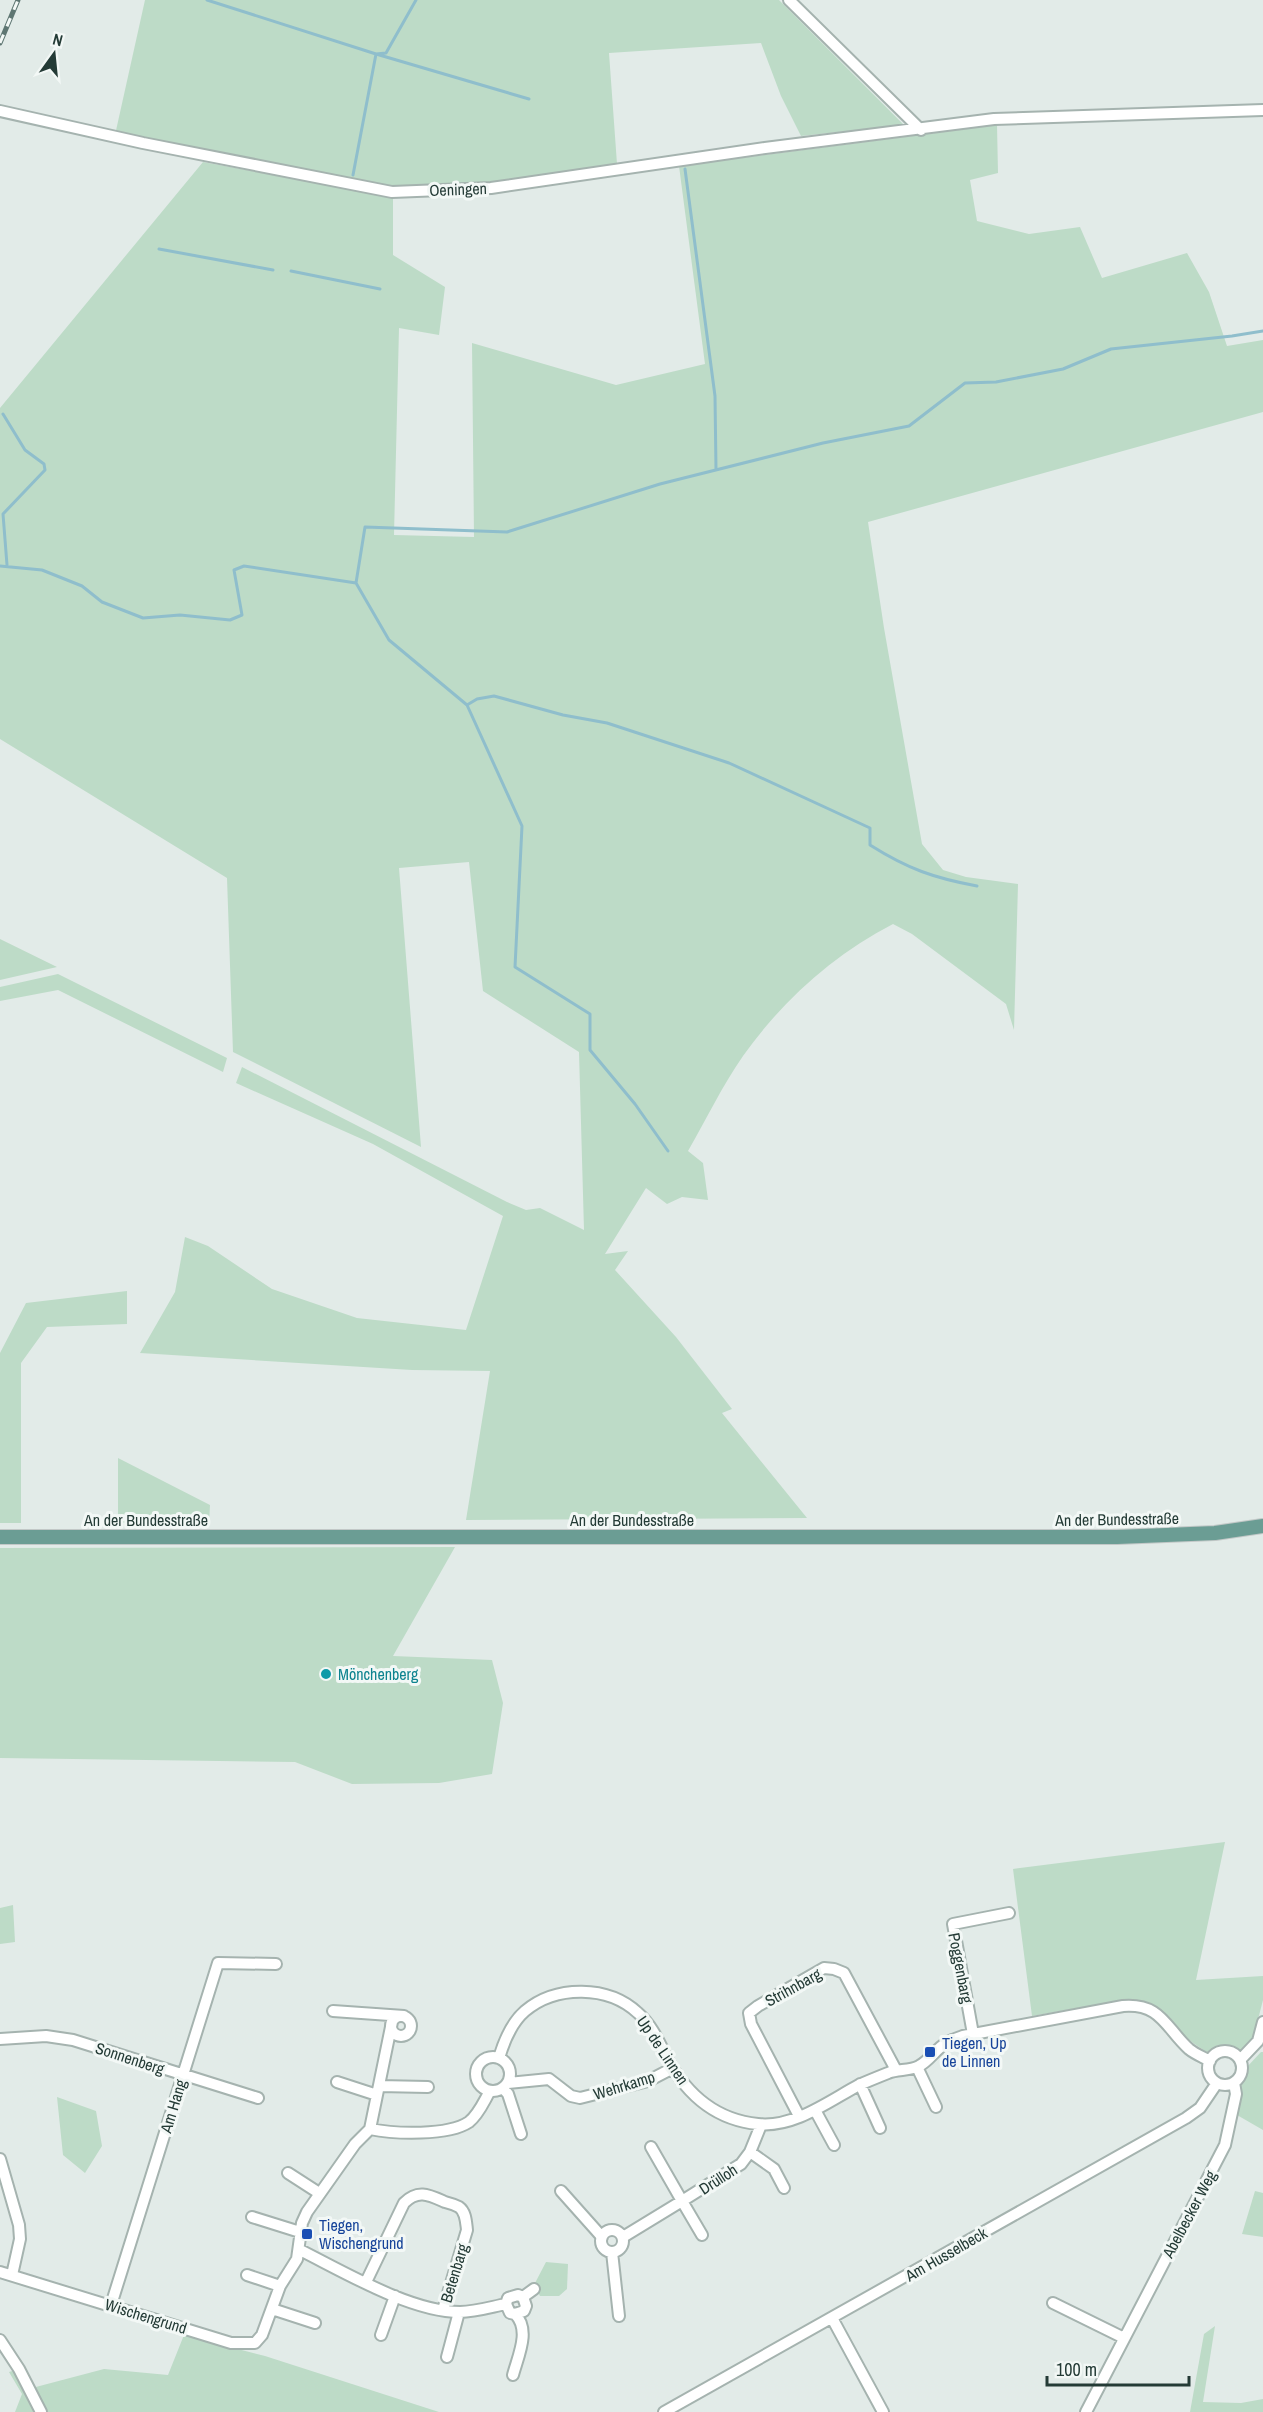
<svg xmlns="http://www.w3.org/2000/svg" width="1263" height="2412" font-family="'Archivo Narrow',sans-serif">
  <rect width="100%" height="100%" fill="#e2ebe8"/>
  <!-- green -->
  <path fill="#bddbc7" d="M145 0H779L904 125 801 136 781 96 761 43 609 53 617 164 489 183 390 186 115 135Z
    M997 125 998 173 970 180 977 221 1029 234 1080 227 1102 278 1187 253 1209 292 1227 346 1263 340V412L868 522 884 628 922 844 943 870 966 877 1018 884 1014 1030 1006 1004 912 934 893 924C833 955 782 1001 743 1056 722 1086 706 1120 688 1151L703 1163 708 1200 682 1197 667 1204 646 1188 605 1254 628 1251 615 1270 676 1337 732 1409 722 1413 807 1518 466 1520 490 1371 412 1370 140 1353 175 1292 185 1237 208 1246 272 1289 357 1318 466 1330 503 1216 373 1144 236 1083 242 1067 507 1202 526 1210 540 1208 584 1230 579 1052 483 991 469 862 399 868 421 1147 233 1052 227 878 0 739V408L203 162 393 197V255L445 287 439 335 399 328 394 535 474 537 472 343 616 385 705 364 679 166Z
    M0 939 57 967 0 980Z
    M58 974 227 1058 223 1072 58 990 0 1001V987Z
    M127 1291V1324L47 1327 21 1363V1523H0V1353L26 1303Z
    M118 1458 210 1505 209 1524 118 1523Z
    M455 1547 393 1656 492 1660 503 1703 492 1774 439 1783 352 1784 295 1762 0 1758V1548Z
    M1225 1842 1196 1980 1263 1976V2000L1253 2039 1239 2055C1231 2046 1220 2049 1210 2053 1173 2037 1168 1999 1123 2000L1032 2016 1013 1869Z
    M13 1905 15 1942 0 1944V1908Z
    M1261 2052H1263V2130L1237 2115V2089L1244 2079 1246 2068Z
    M57 2097 96 2111 102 2146 85 2173 63 2155Z
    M1255 2191 1263 2193V2237L1242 2234Z
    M546 2262 568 2264 567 2289 559 2296H540L534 2285Z
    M1215 2326 1203 2402 1241 2403 1263 2399V2412H1190L1204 2334Z
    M184 2335 265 2356 439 2412H15L22 2394 9 2372 22 2368 32 2388 104 2369 168 2375Z"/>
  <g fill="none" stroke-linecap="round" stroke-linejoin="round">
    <!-- stream -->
    <path stroke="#8fbecc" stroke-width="3" d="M207 0 376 54 529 99
      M685 169 715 396 716 470
      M353 175 376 54 386 53 416 0
      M159 249 273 270
      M291 271 380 289
      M3 414 25 450 44 464 45 470 3 514 7 565
      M0 566 42 570 82 586 102 602 143 618 180 615 230 620 242 615 234 570 244 566 356 583
      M467 705 477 699 494 696 563 715 607 723 729 763 870 828V845C908 869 934 878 977 886
      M668 1151 635 1104 590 1050V1014L515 967 522 826 467 705 389 640 356 583 365 527 507 532 660 484 823 443 909 426 965 383 996 382 1063 369 1111 349 1232 336 1263 331"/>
    <!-- minor casing -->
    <g stroke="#a5b3af" stroke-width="14">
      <path id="minor" d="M789 0 921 130
        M0 111 143 143 392 192 491 188 765 148 994 119 1263 110
        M333 2011 404 2016
        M391 2026a10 10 0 1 1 20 0a10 10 0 1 1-20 0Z
        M973 2034 953 1924 1009 1913
        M0 2039 46 2036 73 2040 258 2098
        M1208 2068a17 17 0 1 1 34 0a17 17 0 1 1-34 0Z
        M476 2074a17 17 0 1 1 34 0a17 17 0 1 1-34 0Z
        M499 2058C504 2041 511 2023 525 2011 556 1985 608 1985 638 2013 652 2025 659 2042 667 2058 687 2095 716 2120 758 2124 794 2128 829 2101 859 2085 868 2081 878 2077 888 2073 897 2069 910 2071 919 2066 929 2061 936 2049 946 2043 951 2040 958 2038 963 2036L1123 2006C1161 2003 1165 2027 1189 2049 1195 2054 1203 2057 1210 2061
        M1240 2060 1258 2041 1263 2022
        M917 2067 936 2107
        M337 2082 377 2095
        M508 2083 549 2079 571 2096 580 2098 648 2081 673 2068
        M860 2084 880 2128
        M379 2086 428 2087
        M503 2088 508 2094 521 2134
        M815 2110 834 2145
        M799 2116 751 2024 749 2013 758 2006 824 1968 834 1969 844 1973 896 2070
        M761 2125 750 2152 774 2169 784 2188
        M370 2129C395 2134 448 2136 469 2122 479 2114 484 2101 490 2091
        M651 2147 682 2201 741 2164 750 2152
        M0 2159 19 2225 20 2239 12 2275
        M288 2173 319 2193
        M561 2191 602 2237
        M252 2217 300 2232
        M601 2241a11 11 0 1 1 22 0a11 11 0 1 1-22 0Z
        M623 2237 682 2201 702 2235
        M300 2250C344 2272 411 2312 460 2312 475 2312 491 2307 506 2304L508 2298 518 2295 523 2297 526 2306 524 2311 515 2314 510 2313 506 2304
        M612 2252 619 2316
        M0 2272 231 2343H255L262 2335 280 2286 297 2259 302 2223 307 2212 355 2144 370 2129 392 2022
        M247 2275 280 2286
        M366 2282 404 2203C418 2189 429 2195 445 2202 449 2203 455 2205 459 2207 466 2212 466 2222 467 2230L443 2310
        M523 2297 534 2289
        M1053 2303 1124 2338
        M111 2305 218 1963 276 1964
        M272 2309 315 2323
        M832 2318 883 2412
        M381 2335 395 2296
        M0 2340 19 2369 41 2412
        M447 2357 459 2312
        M513 2375C518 2356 531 2330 515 2314
        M664 2412 1186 2118 1200 2108 1217 2083
        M1086 2412 1225 2145 1236 2094 1234 2083"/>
    </g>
    <!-- major casing -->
    <g stroke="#c2c8c7" stroke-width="16">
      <path id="major" d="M0 1537H1117L1215 1533 1263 1526"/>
    </g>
    <!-- minor -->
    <use href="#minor" stroke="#fff" stroke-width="10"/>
    <!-- major -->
    <use href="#major" stroke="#6b9d94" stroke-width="14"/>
    <!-- rail casing -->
    <g stroke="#5e7672" stroke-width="5">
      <path id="rail" d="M0 43 18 0"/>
    </g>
    <!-- rail -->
    <use href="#rail" stroke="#f3f8f6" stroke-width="3" stroke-dasharray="9" stroke-linecap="butt"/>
  </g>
  <!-- markers -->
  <circle fill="#0f9aa8" stroke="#f3f8f6" stroke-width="2" cx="326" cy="1674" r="6"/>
  <g fill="#1a4fb4" stroke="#f3f8f6" stroke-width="2">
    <rect x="924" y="2046" width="12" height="12" rx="3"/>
    <rect x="301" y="2228" width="12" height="12" rx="3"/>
  </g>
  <g text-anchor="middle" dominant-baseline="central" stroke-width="6" stroke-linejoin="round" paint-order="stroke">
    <!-- street labels -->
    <g font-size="16" fill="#243b36" stroke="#f3f8f6">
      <text transform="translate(458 189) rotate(-2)">Oeningen</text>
      <text transform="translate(1117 1519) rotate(-1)">An der Bundesstraße</text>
      <text x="146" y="1520">An der Bundesstraße</text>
      <text x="632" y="1520">An der Bundesstraße</text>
      <text transform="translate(961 1968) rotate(79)">Poggenbarg</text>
      <text transform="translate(793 1987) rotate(-29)">Strihnbarg</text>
      <text transform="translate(663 2050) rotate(56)">Up de Linnen</text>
      <text transform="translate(130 2058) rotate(18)">Sonnenberg</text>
      <text transform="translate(624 2085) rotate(-17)">Wehrkamp</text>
      <text transform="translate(173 2106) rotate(-73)">Am Hang</text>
      <text transform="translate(718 2179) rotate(-33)">Drülloh</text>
      <text transform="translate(1189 2214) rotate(-62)">Abelbecker Weg</text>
      <text transform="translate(946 2254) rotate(-30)">Am Husselbeck</text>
      <text transform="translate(454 2273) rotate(-73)">Betenbarg</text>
      <text transform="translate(146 2316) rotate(17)">Wischengrund</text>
    </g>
    <!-- culture labels -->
    <g font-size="16" fill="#0d838f" stroke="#f3f8f6" text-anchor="start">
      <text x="338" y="1674">Mönchenberg</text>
    </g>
    <!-- transit labels -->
    <g font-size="16" fill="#164399" stroke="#f3f8f6" text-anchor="start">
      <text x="942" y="2043">Tiegen, Up<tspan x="942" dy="18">de Linnen</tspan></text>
      <text x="319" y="2225">Tiegen,<tspan x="319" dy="18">Wischengrund</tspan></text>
    </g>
  </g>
  <!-- north arrow -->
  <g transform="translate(54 54) rotate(15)" stroke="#f3f8f6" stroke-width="4.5" paint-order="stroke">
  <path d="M0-4.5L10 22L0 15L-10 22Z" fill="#243b36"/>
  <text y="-9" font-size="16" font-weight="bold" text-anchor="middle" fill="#243b36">N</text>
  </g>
  <!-- scale -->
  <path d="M1047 2376v9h142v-9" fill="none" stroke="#243b36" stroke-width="3"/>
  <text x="1056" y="2376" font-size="18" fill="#243b36" stroke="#f3f8f6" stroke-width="4.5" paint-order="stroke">100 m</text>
</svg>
